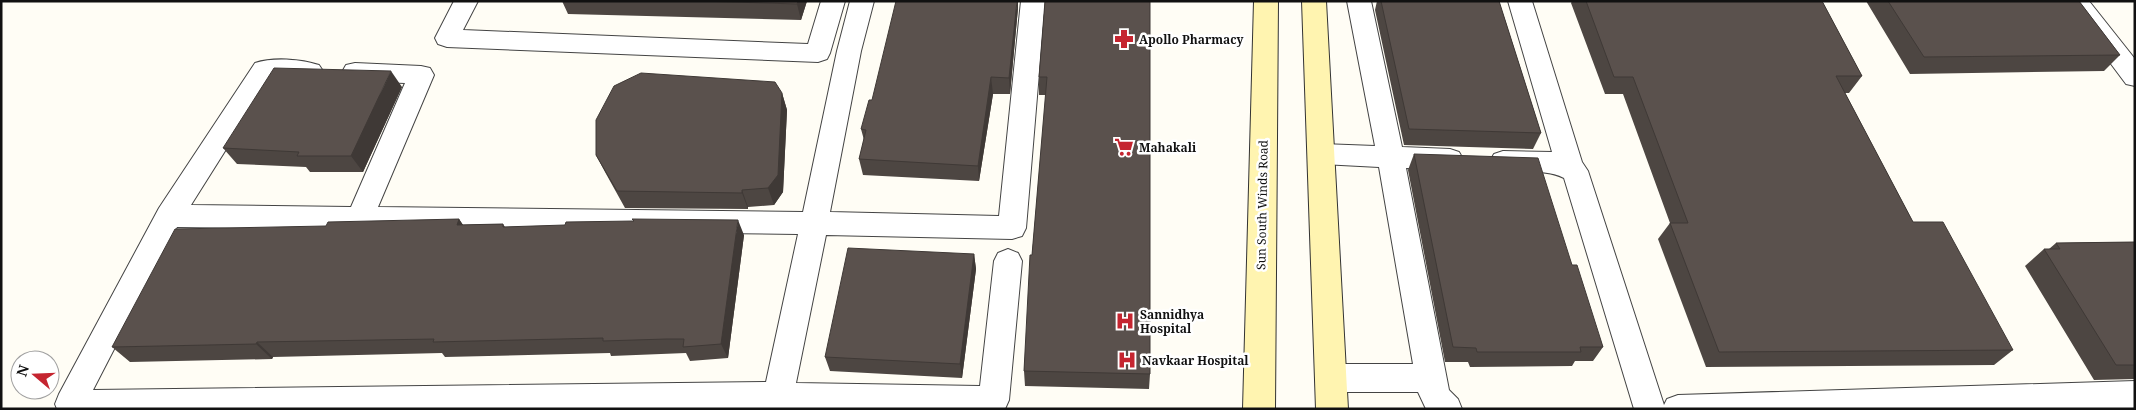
<svg xmlns="http://www.w3.org/2000/svg" width="2136" height="410" font-family="'Noto Serif',serif">
  <rect width="100%" height="100%" fill="#fffdf5"/>
  <g fill="none" stroke-linecap="round" stroke-linejoin="round">
    <!-- street casing -->
    <g stroke="#444" stroke-width="2">
      <path id="street" d="M454 1H478L463 30 808 44 821 1H845L830 53 827 59 818 62 447 47 438 44 435 38Z
        M850 1H874L861 51 830 212 999 216 1021 1H1045L1026 228 1022 236 1012 239 826 235 796 383 980 386 994 261 998 253 1008 249 1018 253 1022 261 1009 400 1005 409H57L55 404 59 394 159 208 255 63C273 57 301 59 319 65L323 71 319 77 310 80 271 78 191 205 351 207 405 83 355 81 346 79 342 72 346 65 355 63 421 66 430 68 434 75 378 207 803 212 837 51ZM177 227 798 234 766 382 93 390Z
        M1347 1H1371L1402 147 1450 149 1459 152 1463 159 1459 166 1450 169 1406 168 1449 390 1458 399 1462 409H1426L1418 392H1330L1319 388 1315 378 1319 368 1330 364H1413L1379 167 1322 164 1313 161 1309 154 1313 147 1322 144 1375 146Z
        M1508 1H1532L1582 162 1588 171 1664 405 1667 399 1678 395 2135 381V409H1634L1564 178C1542 167 1516 176 1494 168L1490 161 1494 154 1503 151 1552 152Z
        M2064 1H2089L2135 59V86L2126 84Z"/>
    </g>
    <!-- secondary casing -->
    <g stroke="#333" stroke-width="2">
      <path id="secondary" d="M1254 1H1278L1275 409H1243Z
        M1302 1H1326L1348 409H1316Z"/>
    </g>
    <!-- street -->
    <use href="#street" fill="#fff" fill-rule="evenodd"/>
    <!-- secondary -->
    <use href="#secondary" fill="#fff4b0" fill-rule="evenodd"/>
  </g>
  <!-- wall -->
  <path fill="#4d4642" d="M562 1H807L801 20 568 14Z
    M1045 1 1150 374 1149 389 1025 386 1024 371 1032 255 1046 95H1039V77Z
    M1377 1H1499L1541 133 1533 149 1404 145 1375 10Z
    M1572 1H1822L1862 76 1849 93H1845L1913 222 2013 350 1994 365 1706 367 1658 239 1670 223 1623 94H1605L1571 3Z
    M1866 1H2079L2120 55 2104 71 1910 74Z
    M1018 8 1010 94H993L979 181 863 175 859 159 864 140 861 129Z
    M402 87 363 172H310L306 167 237 164 223 148Z
    M782 93 787 110 783 192 774 205 748 207V209L625 208 605 172 596 155Z
    M1414 154 1572 265 1603 347 1593 361H1575L1572 366 1470 367 1468 362H1445L1408 170Z
    M459 219 463 225 503 224 505 227 744 235 728 358 690 361 686 353 611 356 610 353 445 357 442 353 273 357 272 359 130 362 112 347 326 226Z
    M2135 242V379L2094 380 2025 266 2044 249H2049L2056 243Z
    M974 254 976 269 962 378 830 371 825 357Z"/>
  <!-- shaded-wall -->
  <path fill="#3f3936" d="M798 1H807L801 20 797 4Z
    M1017 1H1018V8L1010 94 1009 78Z
    M391 71 402 87 363 172 351 156Z
    M991 77 993 94 979 181 978 166Z
    M782 93 787 110 783 192 774 205 768 188Z
    M742 190 748 207V209L742 193Z
    M459 219 469 234 457 225Z
    M738 220 744 235 728 358 721 344Z
    M974 254 976 269 962 378 960 364Z
    M257 342 273 357 272 359 256 344Z"/>
  <!-- building -->
  <path fill="#5a514d" stroke="#3f3936" d="M701 1H798L797 4Z
    M896 1H1017L1009 78 991 77 978 166 859 159 866 130 861 129 869 100H872Z
    M1045 1H1150V374L1024 371 1030 255H1032L1047 77H1039Z
    M1381 1H1499L1541 133 1409 129Z
    M1586 1H1822L1862 76H1836L1913 222H1943L2013 350 1719 352 1670 223H1688L1633 77H1614Z
    M1888 1H2079L2120 55 1924 57Z
    M274 68 391 71 351 156H297L299 152 223 148Z
    M641 73 775 82 782 93 778 175 768 188 742 190V193L617 191 596 155V120L614 86Z
    M1414 154 1538 158 1572 265H1577L1603 347H1580L1581 352H1477L1476 348 1453 347Z
    M459 219 457 225 503 224V227L565 225 566 222 634 221 632 219 738 220 721 344 683 347 684 339H666L603 341V338L433 342 434 339 257 342 256 344 112 347 175 229 326 226 328 222Z
    M2135 242V365H2116L2044 249H2060L2056 243Z
    M848 248 974 254 960 364 825 357Z"/>
  <!-- icons -->
  <defs>
    <g id="pharmacy-bare" transform="scale(1.5)"><path d="M-2-6h4v4h4v4h-4v4h-4v-4h-4v-4h4Z" fill="#c52530" stroke="#fff" stroke-width="2.5" paint-order="stroke"/></g>
    <g id="supermarket-bare" transform="scale(1.5)"><path d="M-6-5.5h2.5l.6 2H6L4.5 2H-2.5L-4.4-4H-6ZM-1.5 3.2a1.3 1.3 0 1 0 .1 0ZM3 3.2a1.3 1.3 0 1 0 .1 0Z" fill="#c52530" stroke="#fff" stroke-width="2.5" paint-order="stroke"/></g>
    <g id="hospital-bare" transform="scale(1.5)"><path d="M-5-5h3v3.5h4V-5h3V5h-3V1.5h-4V5h-3Z" fill="#c52530" stroke="#fff" stroke-width="2.5" paint-order="stroke"/></g>
  </defs>
  <g fill-rule="evenodd">
    <use href="#pharmacy-bare" x="1124" y="39"/>
    <use href="#supermarket-bare" x="1124" y="147"/>
    <use href="#hospital-bare" x="1125" y="321"/>
    <use href="#hospital-bare" x="1127" y="360"/>
  </g>
  <g text-anchor="middle" dominant-baseline="central" stroke-width="5" stroke-linejoin="round" paint-order="stroke">
    <!-- poi labels -->
    <g font-size="12" font-weight="bold" fill="#111" stroke="#fff" text-anchor="start">
      <text x="1139" y="39">Apollo Pharmacy</text>
      <text x="1139" y="147">Mahakali</text>
      <text x="1140" y="314">Sannidhya<tspan x="1140" dy="14">Hospital</tspan></text>
      <text x="1142" y="360">Navkaar Hospital</text>
    </g>
    <!-- street labels -->
    <g font-size="12" fill="#111" stroke="#fff">
      <text transform="translate(1262 205) rotate(-89)">Sun South Winds Road</text>
    </g>
  </g>
  <!-- border -->
  <rect width="2136" height="410" fill="none" stroke="#111111" stroke-width="5"/>
  <!-- north arrow -->
  <g transform="translate(35 375) rotate(289)"><circle r="24" fill="#ffffff" stroke="#a0a0a0"/>
  <path d="M0-4L9 19L0 12L-9 19Z" fill="#c52530"/>
  <text y="-8" font-size="14" font-weight="bold" text-anchor="middle" fill="#111111">N</text>
  </g>
</svg>
